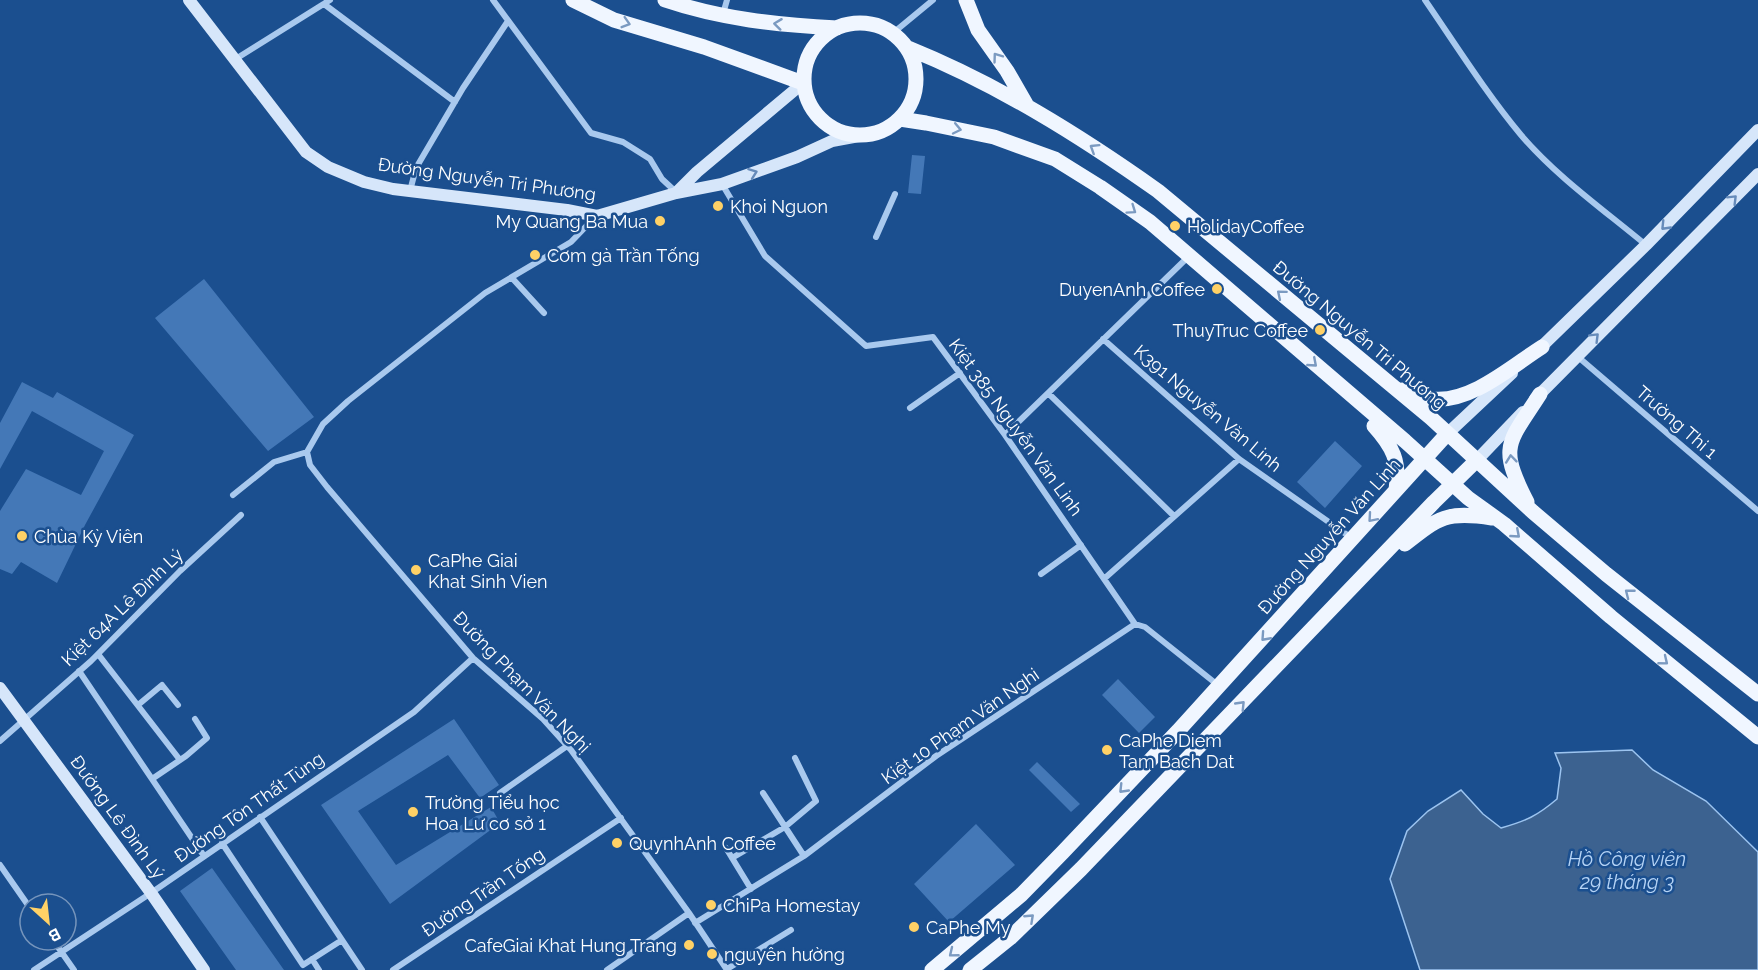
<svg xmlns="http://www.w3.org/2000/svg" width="1758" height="970" font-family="Raleway,sans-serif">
  <rect width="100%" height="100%" fill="#1b4f8f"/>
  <!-- water -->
  <path fill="#3c6290" stroke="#9cc4f0" stroke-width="1.5" d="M1632 750 1653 770 1706 801 1758 852V970H1420L1390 879 1407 831 1428 811 1461 790 1483 814 1501 828C1526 821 1537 816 1557 799L1561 768 1555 753Z"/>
  <!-- building -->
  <path fill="#4478b7" d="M912 155 925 156 921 194 908 193Z
    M204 279 314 417 268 451 155 318Z
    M22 382 53 398 57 392 134 435 85 525 57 583 21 562 12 574 0 569V511L26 469 81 495 104 451 32 411 0 469V423Z
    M1335 441 1362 466 1325 508 1297 482Z
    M1118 679 1155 717 1139 733 1102 695Z
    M454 719 499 785 480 798 448 755 358 811 396 865 491 807 500 823 390 904 321 805Z
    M1037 762 1080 804 1071 812 1029 770Z
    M976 824 1015 865 949 922 914 884Z
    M212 868 284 970H236L180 891Z"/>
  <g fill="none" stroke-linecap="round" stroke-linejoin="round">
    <!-- street -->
    <path stroke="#a9c9ee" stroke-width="6" d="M493 0 591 133 623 142 650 159 662 179 676 192
      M1425 0C1456 45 1486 93 1521 135 1557 177 1604 210 1646 245
      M324 4 455 102
      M723 14 727 0
      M893 33 933 0
      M234 60 330 0
      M722 184 765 256 866 346 933 337 1005 435 1135 624 1145 627 1219 686
      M410 191 416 168 463 88 508 21
      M595 217 571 242 485 293 348 401 323 424 307 452 310 465 327 487 473 658 543 719 571 750 689 913 727 970
      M876 237 895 194
      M512 278 544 313
      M1103 339 1239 459 1353 539
      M1577 356 1758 511
      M1048 393 1174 516
      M910 408 960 373
      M1005 435 1189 256
      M233 495 274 462 307 452
      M1041 574 1081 545
      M1105 578 1239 459
      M98 654 180 760
      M79 671 204 856
      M138 705 162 685 178 705
      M0 741 91 661 180 571 241 515
      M152 779 186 756 207 738 195 719
      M500 793 567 746
      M763 793 804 856
      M260 817 362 970
      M222 843 303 965 342 940
      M726 848 751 889
      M732 858 785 827 816 801 795 758
      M0 865 30 908
      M695 923 804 856 936 756 1135 624
      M53 940 74 970
      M312 959 319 970
      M727 969 791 930
      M34 970 151 893 414 712 473 658
      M393 970 621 818
      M607 970 689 913"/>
    <!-- secondary -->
    <path stroke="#d6e6fa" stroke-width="12" d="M189 0 306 152 328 167 364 182 393 189 567 210 597 216 676 193 722 184 797 157 832 141 859 136
      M676 193 697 172 803 83
      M1536 352 1646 245 1758 130
      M1535 399 1758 174
      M1447 434 1512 373
      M1476 461 1523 412
      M0 688 151 893 204 970"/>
    <!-- primary -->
    <path stroke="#f0f6ff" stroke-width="15" d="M573 0 614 20 704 47 803 83
      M665 0C721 19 778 25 837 28
      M966 0 978 30 1007 71 1026 104
      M804 79a56 56 0 1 1 112 0a56 56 0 1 1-112 0Z
      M908 48C997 84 1079 135 1158 191L1431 418 1533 512 1606 574 1758 694
      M900 119 926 123 994 137 1055 159 1100 187 1150 222 1405 441 1468 498 1504 524 1611 617 1758 737
      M1402 390C1411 394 1423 398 1433 399 1471 403 1512 366 1542 347
      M1374 426C1393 447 1400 461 1396 490
      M1527 502C1498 445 1508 444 1540 394
      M1405 544C1439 517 1447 511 1492 518
      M932 970 1021 895 1063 852 1178 731 1447 434
      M970 970 1010 938 1081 869 1434 502 1476 461"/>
  </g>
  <!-- one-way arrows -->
  <defs><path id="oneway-chevron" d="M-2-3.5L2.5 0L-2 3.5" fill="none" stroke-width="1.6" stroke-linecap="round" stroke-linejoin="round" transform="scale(1.5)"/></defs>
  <g stroke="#7b9ac1">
    <use href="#oneway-chevron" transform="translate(626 23) rotate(17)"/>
    <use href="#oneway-chevron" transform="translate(778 24) rotate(-173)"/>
    <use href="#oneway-chevron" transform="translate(997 57) rotate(-126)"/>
    <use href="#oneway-chevron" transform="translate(957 129) rotate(12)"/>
    <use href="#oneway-chevron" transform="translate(1094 148) rotate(-148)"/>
    <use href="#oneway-chevron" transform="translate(1132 210) rotate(35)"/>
    <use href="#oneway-chevron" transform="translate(1281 294) rotate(-140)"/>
    <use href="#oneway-chevron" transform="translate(1313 363) rotate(41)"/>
    <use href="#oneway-chevron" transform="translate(1511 459) rotate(-96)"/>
    <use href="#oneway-chevron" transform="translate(1372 518) rotate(131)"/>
    <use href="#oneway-chevron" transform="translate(1516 534) rotate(41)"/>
    <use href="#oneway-chevron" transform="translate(1629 593) rotate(-142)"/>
    <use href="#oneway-chevron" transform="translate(1265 637) rotate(132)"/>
    <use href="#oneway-chevron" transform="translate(1664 661) rotate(39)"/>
    <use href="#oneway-chevron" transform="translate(1241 705) rotate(-46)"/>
    <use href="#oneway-chevron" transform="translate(1123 789) rotate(134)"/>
    <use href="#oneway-chevron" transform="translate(1030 918) rotate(-43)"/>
    <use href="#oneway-chevron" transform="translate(953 953) rotate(141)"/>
  </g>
  <g stroke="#668bba">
    <use href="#oneway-chevron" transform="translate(753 173) rotate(-20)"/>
    <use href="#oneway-chevron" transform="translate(1733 199) rotate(-45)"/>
    <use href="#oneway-chevron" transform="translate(1665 226) rotate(134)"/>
    <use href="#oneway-chevron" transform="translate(1595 337) rotate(-45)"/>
  </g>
  <!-- markers -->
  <g fill="#ffd166" stroke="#1b4f8f" stroke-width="2">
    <circle cx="718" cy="206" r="6"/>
    <circle cx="660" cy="221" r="6"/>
    <circle cx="1175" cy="226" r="6"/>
    <circle cx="535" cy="255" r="6"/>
    <circle cx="1217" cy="289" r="6"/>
    <circle cx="1320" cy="330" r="6"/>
    <circle cx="22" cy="536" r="6"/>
    <circle cx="416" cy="570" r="6"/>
    <circle cx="1107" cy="750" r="6"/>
    <circle cx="413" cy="812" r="6"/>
    <circle cx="617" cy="843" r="6"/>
    <circle cx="711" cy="905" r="6"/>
    <circle cx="914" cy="927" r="6"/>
    <circle cx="689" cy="945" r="6"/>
    <circle cx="712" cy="954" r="6"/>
  </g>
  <g text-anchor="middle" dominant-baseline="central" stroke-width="5" stroke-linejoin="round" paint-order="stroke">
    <!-- street labels -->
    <g font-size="18" fill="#fff" stroke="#1b4f8f">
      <text transform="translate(487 179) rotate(8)">Đường Nguyễn Tri Phương</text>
      <text transform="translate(1360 335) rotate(40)">Đường Nguyễn Tri Phương</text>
      <text transform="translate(1208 408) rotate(40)">K391 Nguyễn Văn Linh</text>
      <text transform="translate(1677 422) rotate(41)">Trường Thi 1</text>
      <text transform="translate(1016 427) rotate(54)">Kiệt 385 Nguyễn Văn Linh</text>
      <text transform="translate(1329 536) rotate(-48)">Đường Nguyễn Văn Linh</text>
      <text transform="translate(122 607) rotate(-44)">Kiệt 64A Lê Đình Lý</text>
      <text transform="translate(522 682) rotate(46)">Đường Phạm Văn Nghị</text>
      <text transform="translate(960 726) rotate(-35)">Kiệt 10 Phạm Văn Nghi</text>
      <text transform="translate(249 807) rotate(-35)">Đường Tôn Thất Tùng</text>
      <text transform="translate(118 817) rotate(54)">Đường Lê Đình Lý</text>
      <text transform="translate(483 892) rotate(-34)">Đường Trần Tống</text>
    </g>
    <!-- poi labels -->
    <g font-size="18" fill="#fff" stroke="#1b4f8f" text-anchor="start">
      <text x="730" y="206">Khoi Nguon</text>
      <text x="648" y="221" text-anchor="end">My Quang Ba Mua</text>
      <text x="1187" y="226">HolidayCoffee</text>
      <text x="547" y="255">Cơm gà Trần Tống</text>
      <text x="1205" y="289" text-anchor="end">DuyenAnh Coffee</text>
      <text x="1308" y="330" text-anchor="end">ThuyTruc Coffee</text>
      <text x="34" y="536">Chùa Kỳ Viên</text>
      <text x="428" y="560">CaPhe Giai<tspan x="428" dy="21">Khat Sinh Vien</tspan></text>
      <text x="1119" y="740">CaPhe Diem<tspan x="1119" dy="21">Tam Bach Dat</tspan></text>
      <text x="425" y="802">Trường Tiểu học<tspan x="425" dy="21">Hoa Lư cơ sở 1</tspan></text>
      <text x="629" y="843">QuynhAnh Coffee</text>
      <text x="723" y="905">ChiPa Homestay</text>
      <text x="926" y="927">CaPhe My</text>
      <text x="677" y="945" text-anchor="end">CafeGiai Khat Hung Trang</text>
      <text x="724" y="954">nguyên hường</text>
    </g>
    <!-- water labels -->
    <g font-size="20" font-style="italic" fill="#b5d3f5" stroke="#1b4f8f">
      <text x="1627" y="859">Hồ Công viên<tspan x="1627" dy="23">29 tháng 3</tspan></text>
    </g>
  </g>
  <!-- north arrow -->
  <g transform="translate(48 922) rotate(153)"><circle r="28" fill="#1b4f8f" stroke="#7695bc" stroke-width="1.5"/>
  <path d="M0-4.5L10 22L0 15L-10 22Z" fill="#ffd166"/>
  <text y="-9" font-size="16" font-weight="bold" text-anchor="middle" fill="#ffffff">B</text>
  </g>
</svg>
